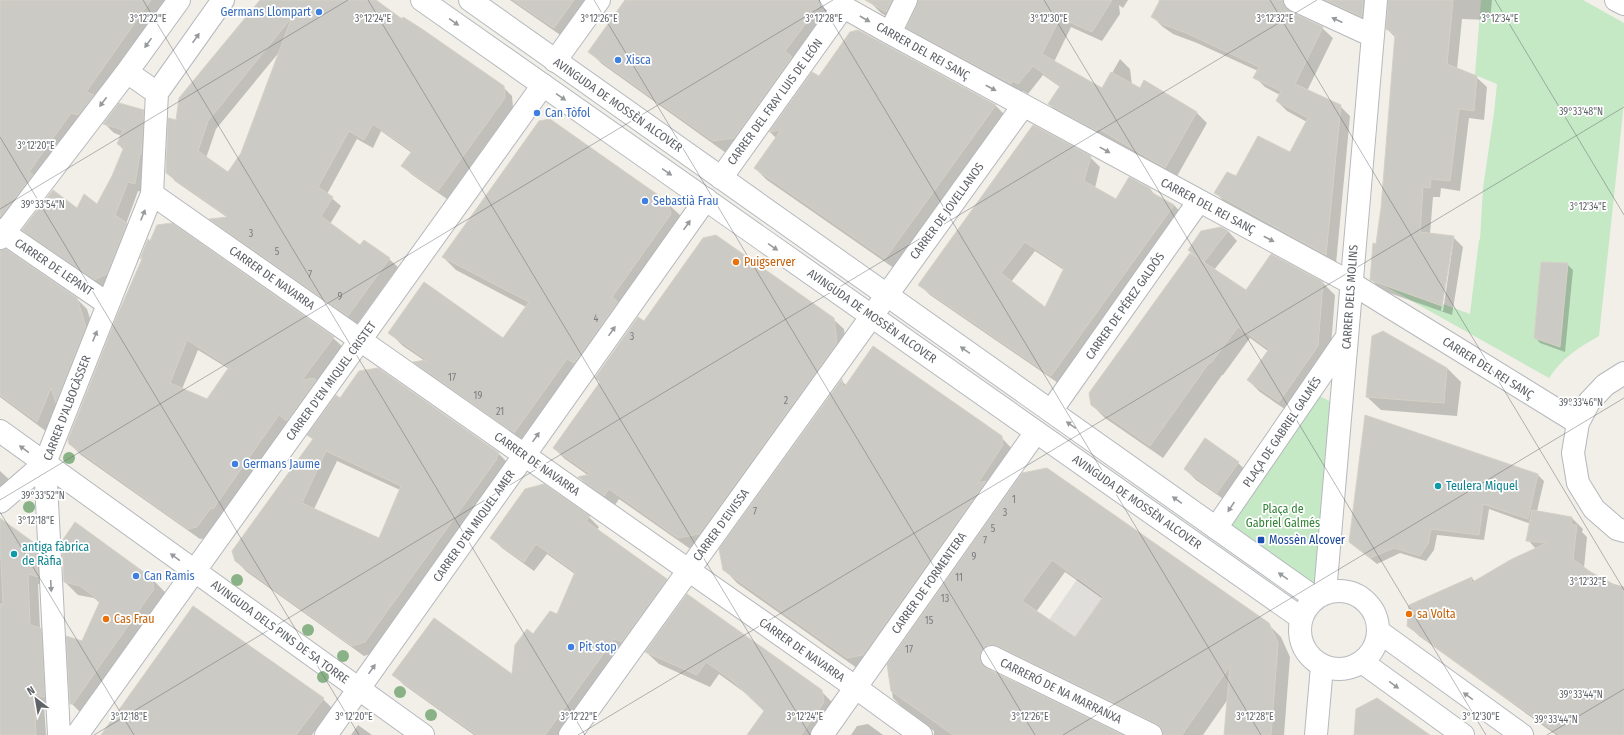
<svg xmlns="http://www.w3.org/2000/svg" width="1624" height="735" font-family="'Fira Sans Condensed',sans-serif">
  <rect width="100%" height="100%" fill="#f1efe8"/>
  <!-- industrial -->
  <path fill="#e0deda" d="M1098 549 1125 567 1068 649 1049 620Z"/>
  <!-- green -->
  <path fill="#c5e8c5" d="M1481 0H1583L1624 23V103L1599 336C1578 348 1562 358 1549 378L1385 286 1442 306 1443 304 1470 314 1479 240H1480L1483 188 1494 113 1497 84 1475 75Z
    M1310 391 1341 407 1325 593 1216 528Z"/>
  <!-- shadow -->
  <path fill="#0003" fill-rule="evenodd" d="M0 0H168L0 234Z
    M262 0H374L503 87 512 96 513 107 447 199 411 174 403 166 412 153 381 131 373 148 357 139 327 194 341 206 330 224 360 246 389 259 398 267 357 324 219 227 212 220 228 218 175 181 167 172 176 121ZM281 50 242 154 228 173 206 158 216 129Z
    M510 0H594L566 39Z
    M626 0H846L726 153 602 64 590 52Z
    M874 0H909L896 22 881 13 871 3Z
    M919 0H1128L1123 8 1119 5 1120 14 1102 41 1071 27 1054 62 1103 89 1120 59 1130 69 1132 85 1140 89 1145 81 1197 113 1207 123 1176 178 1108 138 1107 140 1059 114 1049 104 1060 87 1043 75 1028 94 1023 91 1021 94 918 38 908 28Z
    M1158 0H1298L1293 5V14L1322 28 1333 38 1307 91 1340 106 1350 116 1336 264 1225 202 1215 192 1236 178 1290 154 1307 122 1287 111 1277 101 1280 95 1265 87 1255 77 1258 71 1197 43 1173 34 1163 27 1153 17 1160 1Z
    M1315 0H1379L1372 26Z
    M1389 0H1492L1490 20 1462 19 1457 69 1476 77 1487 87 1484 120 1469 118 1460 191 1441 188 1440 197H1433L1430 234 1453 237 1463 247 1452 315 1381 290 1371 279 1377 245 1382 208 1396 38 1387 29ZM1451 244H1453L1443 311H1441Z
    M858 31 996 106 1008 118 898 271 767 180 755 168 776 138 770 132 813 73 819 77Z
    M143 111 153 121 145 193 138 191 126 224 136 234 105 289 33 240 23 230 78 210 97 205 113 176 124 150 118 144 122 136 114 133 105 124Z
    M1090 157 1100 167 1095 188 1116 200 1150 189 1156 196 1174 205 1183 215 1061 385 930 295 920 285ZM1035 251 1064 270 1046 308 1011 282Z
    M667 203 681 216 528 445 428 375 415 363 425 361 403 346 390 333 504 339 526 307 456 270 443 257Z
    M1221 228 1228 231 1237 241 1214 270 1246 292 1323 283 1335 295 1330 359 1292 414 1260 392 1248 380 1268 351 1250 338 1223 375H1222L1163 458 1105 418 1092 405 1196 257 1189 250Z
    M151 242 333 338 344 348 208 538 200 539 81 455 70 444 143 260 141 258ZM198 350 229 369 207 400 182 389Z
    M0 251 76 298 87 309 96 338 47 432 0 397Z
    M1567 264 1573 270 1565 352 1540 343 1535 337Z
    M833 319 844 329 847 354 710 544 689 548 619 499 615 505 589 487 580 478 589 476 565 459 554 448 644 323Z
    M1447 368 1461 382 1457 416 1381 410 1367 397Z
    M378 369 499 454 509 464 376 652 364 656 247 572 236 561 314 440 309 435 340 400ZM337 461 400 490 380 539 314 509Z
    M842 381 846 385 1001 437 1014 451 861 671 737 583 724 569Z
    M1238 463 1250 474 1229 503 1196 480 1185 469Z
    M0 471 12 482 0 498Z
    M1023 474 1268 624 1281 637 1290 657 1284 735H1225L1228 699 1203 735H1164V733L1011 658 993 665 992 672 1120 735H934V731L906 711 893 698 888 665ZM1065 572 1103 599 1075 639 1036 612Z
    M1538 475 1544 481 1537 511 1572 518 1583 529 1582 532 1587 537 1584 568 1613 584 1624 588V735H1556L1419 636 1408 625 1410 605 1472 578 1475 582 1536 549 1528 540 1531 524 1489 509 1484 540 1437 535 1434 550 1426 561 1400 553 1377 564 1350 542Z
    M589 517 599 527 597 530 666 580 676 590 562 735H474L404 685 394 675 513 676 534 635 557 615 575 574 547 554 534 571 502 548 492 538Z
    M0 519 36 546 47 557 49 587 38 584 40 629 51 640 55 707 44 705 46 735H0Z
    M152 579 165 592 167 603 84 716 71 703 82 642 100 603 94 598 78 595 65 582Z
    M687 595 821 691 834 704 822 735H789L748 695 719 674 710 687 659 664 646 652Z
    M323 699 332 708 312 735H102Z
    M868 724 883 735H851L857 726Z
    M358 725 372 735H351Z"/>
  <!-- building -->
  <path fill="#cccac5" stroke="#d6d1c6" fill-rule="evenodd" d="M0 0H151L86 92 94 95 78 115 71 113 29 172 33 175 0 217Z
    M260 0H376L402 19 403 17 422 29 504 86 505 98 438 191 401 166 412 151 373 124 364 140 349 131 318 187 333 197 321 216 360 245 364 240 390 258 348 316 209 219 228 217 166 173 168 118 176 120 179 98ZM292 17 241 153 228 172 198 151 208 121Z
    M513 0H574L554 28Z
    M625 0H819L820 5 785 51 792 57 734 138 713 141 588 52Z
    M865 0H892L886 12Z
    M918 0H1112L1092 32 1060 18 1042 54 1102 88 1111 72 1140 88 1144 80 1197 112 1165 168 1097 128V131L1048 104 1060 86 1033 66 1018 84 1013 81 1011 84 906 28 917 5Z
    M1160 0H1283L1285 7 1289 11 1323 27 1295 84 1341 105 1326 255 1214 193 1227 172 1236 176 1258 136 1290 152 1308 118 1276 101 1281 91 1253 78 1259 67 1186 33 1162 24V23L1151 17Z
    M1325 0H1363L1362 17Z
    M1388 0H1453L1447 64 1477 76 1474 111 1459 109 1450 181 1431 179 1430 188 1423 187 1420 232 1454 236 1442 306 1370 280 1373 243 1376 244 1381 208 1395 34 1386 29Z
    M858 30 996 105 885 259 754 168 781 130 769 132 812 72 819 76 850 32Z
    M119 103 144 110 141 155 140 154 135 184 128 182 115 215 127 223 107 274 94 280 22 230 53 190 77 208 84 194 97 204 112 176 124 147 117 144 123 130 103 124Z
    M550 119 668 202 671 214 612 297 618 302 574 363 567 359 514 433 413 362 427 360 388 333 424 282 503 338 529 302 442 257 539 121Z
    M1033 125 1091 156 1084 181 1116 199 1129 177 1151 189 1149 191 1174 205 1051 376 918 285ZM1025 242 1064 268 1045 307 1001 273Z
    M172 223 334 337 302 380 314 378 316 380 287 421 279 415 213 509 211 508 197 527 188 529 69 444 68 440 117 316 143 257 140 259 148 239 150 241 157 225ZM187 340 229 367 207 399 170 383Z
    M1221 227 1228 231 1204 262 1188 250 1201 231Z
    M716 235 834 318 837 343 699 534 678 538 609 489 604 496 578 477 590 474 553 448 600 382 595 378 638 317 644 321 703 238Z
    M6 249 77 298 86 327 56 403 51 388 37 422 0 395V250Z
    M1190 253 1246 290 1271 254 1323 282 1318 346 1279 402 1247 380 1269 349 1238 327 1211 363H1209L1150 446 1091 405 1089 393Z
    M1541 262 1568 263 1560 347 1534 338Z
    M1383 331 1447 368 1444 403 1366 397 1372 336Z
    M873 346 1002 436 1003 445 978 483 986 481 863 655 847 658 723 570 719 549 842 379 843 389Z
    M378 368 499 453 496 458 497 459 365 642 352 646 235 561 232 551 313 439 307 435 336 395 340 398 359 371ZM326 451 401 486 379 538 302 503Z
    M1365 415 1538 474 1528 519 1483 504 1479 535 1431 529 1428 544 1420 556 1394 548 1370 558 1349 542Z
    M1205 438 1239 462 1217 493 1184 469Z
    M1047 468 1269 623 1278 643 1271 735H1224L1230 666 1182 735H1163L1162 728 1157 724 998 646 992 645 985 646 981 652 980 657 981 664 986 668 1123 735H953L891 691 887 664 1022 473ZM1052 560 1103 597 1075 637 1022 601Z
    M544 484 590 516 586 521 667 579 622 642 614 639 545 735H477L392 675 434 618 512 674 515 645 527 629 533 634 550 611 557 614 575 572 536 544 524 562 490 538 525 489Z
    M1532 510 1572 517 1571 525H1577L1573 559 1592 573 1613 584 1624 587V735H1560L1495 690 1407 626 1409 605 1472 577 1471 583 1512 559 1547 543 1526 541Z
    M0 518 37 545 38 577 28 574 30 625 41 628 45 697 34 695 36 735H0V604H3L1 560 0 559Z
    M75 522 152 578 154 589 73 704H70L66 636 82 641 100 601 80 586 64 582 62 541Z
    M687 594 822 690 824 702 801 735H747L764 711 734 682 706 662 697 675 645 652Z
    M193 606 324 698 296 735H101Z
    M1377 698 1430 735H1354L1356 709Z"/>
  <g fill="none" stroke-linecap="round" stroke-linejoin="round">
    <!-- minor casing -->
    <g stroke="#b5b8bc" stroke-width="24">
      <path id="minor" d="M831 0 890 33 1351 283 1578 423
        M1295 0 1373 36
        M1616 0 1624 4
        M890 33 906 0
        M555 61 599 0
        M157 93 127 72 179 0
        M157 93 223 0
        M721 178 843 7
        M152 194 855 687 921 735
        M0 230 108 304
        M0 238 127 72
        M1624 373 1605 385 1589 402 1578 423 1573 453 1578 483 1594 509 1617 529 1624 531
        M1051 411 1199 201
        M0 431 423 735
        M0 502 45 463
        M1216 528 1347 337
        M1325 593 1376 0
        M992 657 1151 735
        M59 735 45 463 152 194 157 93
        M77 735 543 85
        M326 735 706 199
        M570 735 1023 106
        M822 735 1036 432"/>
    </g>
    <!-- tertiary casing -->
    <g stroke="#b5b8bc" stroke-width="24">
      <path id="tertiary" d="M1316 735 1322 666"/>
    </g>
    <!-- secondary casing -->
    <g stroke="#b6babf" stroke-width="24">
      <path id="secondary" d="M422 0 1301 618
        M470 0 1315 598
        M1300 630a39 39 0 1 1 78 0a39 39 0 1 1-78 0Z
        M1378 631 1522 735
        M1362 662 1463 735"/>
    </g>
    <!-- minor -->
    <use href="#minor" stroke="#fff" stroke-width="22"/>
    <!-- tertiary -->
    <use href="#tertiary" stroke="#fff" stroke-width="22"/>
    <!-- secondary -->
    <use href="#secondary" stroke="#fff" stroke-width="22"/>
  </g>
  <!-- trees -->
  <g fill="#89b387">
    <circle cx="69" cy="458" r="6"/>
    <circle cx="29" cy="507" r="6"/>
    <circle cx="237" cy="580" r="6"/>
    <circle cx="308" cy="630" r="6"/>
    <circle cx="343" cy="656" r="6"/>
    <circle cx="323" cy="677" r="6"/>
    <circle cx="400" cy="692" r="6"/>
    <circle cx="431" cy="715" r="6"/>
  </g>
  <!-- one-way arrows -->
  <defs><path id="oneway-solid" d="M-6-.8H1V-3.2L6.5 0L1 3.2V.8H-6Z"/></defs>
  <g fill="#979a9d">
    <use href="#oneway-solid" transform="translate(865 19) rotate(30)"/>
    <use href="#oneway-solid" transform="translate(1337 20) rotate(-155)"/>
    <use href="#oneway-solid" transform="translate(454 22) rotate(35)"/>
    <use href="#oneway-solid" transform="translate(196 38) rotate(-55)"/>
    <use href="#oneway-solid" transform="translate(148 43) rotate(126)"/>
    <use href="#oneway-solid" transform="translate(991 88) rotate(28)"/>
    <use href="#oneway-solid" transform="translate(561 97) rotate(35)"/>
    <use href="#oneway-solid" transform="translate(103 102) rotate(127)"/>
    <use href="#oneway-solid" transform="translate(1105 150) rotate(29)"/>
    <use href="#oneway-solid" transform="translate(667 172) rotate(35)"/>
    <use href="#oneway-solid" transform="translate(143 215) rotate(-68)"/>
    <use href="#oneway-solid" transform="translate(687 225) rotate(-55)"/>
    <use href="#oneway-solid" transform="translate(1269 239) rotate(28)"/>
    <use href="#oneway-solid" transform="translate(773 247) rotate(35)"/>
    <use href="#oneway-solid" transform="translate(612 331) rotate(-55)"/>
    <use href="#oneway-solid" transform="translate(95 336) rotate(-68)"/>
    <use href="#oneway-solid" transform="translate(965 350) rotate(-145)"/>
    <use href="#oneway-solid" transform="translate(1071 425) rotate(-145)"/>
    <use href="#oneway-solid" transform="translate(536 437) rotate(-55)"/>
    <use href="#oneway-solid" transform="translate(24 449) rotate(-144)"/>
    <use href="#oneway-solid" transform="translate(1177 500) rotate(-145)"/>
    <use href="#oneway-solid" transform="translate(1231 507) rotate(124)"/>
    <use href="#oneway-solid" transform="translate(175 557) rotate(-144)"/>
    <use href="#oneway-solid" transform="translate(1283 576) rotate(-145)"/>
    <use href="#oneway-solid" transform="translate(51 586) rotate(87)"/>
    <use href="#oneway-solid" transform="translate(372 669) rotate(-55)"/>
    <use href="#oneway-solid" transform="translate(1394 685) rotate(36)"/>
    <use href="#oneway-solid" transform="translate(1468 696) rotate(-144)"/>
  </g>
  <!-- ticks -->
  <path fill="none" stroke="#5f6368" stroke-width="1" stroke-opacity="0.45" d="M143 0 585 735M368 0 810 735M594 0 1035 735M819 0 1261 735M1044 0 1486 735M1270 0 1624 590M1495 0 1624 215M0 137 359 735M0 209 348 0M0 500 833 0M0 512 134 735M94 735 1317 0M578 735 1624 107M1063 735 1624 398M1547 735 1624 689"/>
  <!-- markers -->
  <g fill="#3f7fe0" stroke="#fff" stroke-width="1.5">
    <circle cx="319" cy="12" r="4"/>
    <circle cx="618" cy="60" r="4"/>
    <circle cx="537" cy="113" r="4"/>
    <circle cx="645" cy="201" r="4"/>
    <circle cx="235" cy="464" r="4"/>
    <circle cx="136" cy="576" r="4"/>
    <circle cx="571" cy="647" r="4"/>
  </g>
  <g fill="#e8710a" stroke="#fff" stroke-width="1.5">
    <circle cx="736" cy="262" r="4"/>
    <circle cx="1409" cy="614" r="4"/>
    <circle cx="106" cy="619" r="4"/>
  </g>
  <g fill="#0f9aa8" stroke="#fff" stroke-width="1.5">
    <circle cx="1438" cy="486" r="4"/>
    <circle cx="14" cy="554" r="4"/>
  </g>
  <rect fill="#1a4fb4" stroke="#fff" stroke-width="1.5" x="1257" y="536" width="8" height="8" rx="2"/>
  <g text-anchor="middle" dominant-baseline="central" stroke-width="3.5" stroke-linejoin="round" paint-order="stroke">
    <!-- number labels -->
    <g font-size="10" fill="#7a7d7f">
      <text x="251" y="234">3</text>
      <text x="277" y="252">5</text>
      <text x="310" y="275">7</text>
      <text x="340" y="297">9</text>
      <text x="596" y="319">4</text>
      <text x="632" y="337">3</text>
      <text x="452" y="378">17</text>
      <text x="478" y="396">19</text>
      <text x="786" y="401">2</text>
      <text x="500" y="412">21</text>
      <text x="1014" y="500">1</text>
      <text x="755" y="512">7</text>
      <text x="1005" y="513">3</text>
      <text x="993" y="529">5</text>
      <text x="985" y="541">7</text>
      <text x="974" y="557">9</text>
      <text x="959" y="578">11</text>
      <text x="945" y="599">13</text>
      <text x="929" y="621">15</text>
      <text x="909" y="650">17</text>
    </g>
    <!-- shop labels -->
    <g font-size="12" fill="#366cbe" stroke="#fff" text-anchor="start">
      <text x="311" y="12" text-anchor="end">Germans Llompart</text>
      <text x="626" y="60">Xisca</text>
      <text x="545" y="113">Can Tòfol</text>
      <text x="653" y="201">Sebastià Frau</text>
      <text x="243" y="464">Germans Jaume</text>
      <text x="144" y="576">Can Ramis</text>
      <text x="579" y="647">Pit stop</text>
    </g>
    <!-- street labels -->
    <g font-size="12" fill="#5f6368" stroke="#fff">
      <text transform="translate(923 51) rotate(29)">CARRER DEL REI SANÇ</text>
      <text transform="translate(775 102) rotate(-54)">CARRER DEL FRAY LUIS DE LEÓN</text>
      <text transform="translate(618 105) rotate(35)">AVINGUDA DE MOSSÈN ALCOVER</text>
      <text transform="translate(1208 206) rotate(28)">CARRER DEL REI SANÇ</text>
      <text transform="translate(947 211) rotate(-54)">CARRER DE JOVELLANOS</text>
      <text transform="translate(54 267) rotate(34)">CARRER DE LEPANT</text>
      <text transform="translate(272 278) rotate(35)">CARRER DE NAVARRA</text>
      <text transform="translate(1350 297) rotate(-86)">CARRER DELS MOLINS</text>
      <text transform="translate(1125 306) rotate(-55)">CARRER DE PÉREZ GALDÓS</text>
      <text transform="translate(872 316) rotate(35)">AVINGUDA DE MOSSÈN ALCOVER</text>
      <text transform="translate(1488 368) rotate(32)">CARRER DEL REI SANÇ</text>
      <text transform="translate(331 381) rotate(-54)">CARRER D'EN MIQUEL CRISTET</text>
      <text transform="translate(67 408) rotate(-69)">CARRER D'ALBOCÀSSER</text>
      <text transform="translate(1282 432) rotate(-56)">PLAÇA DE GABRIEL GALMÉS</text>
      <text transform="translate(537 464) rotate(35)">CARRER DE NAVARRA</text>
      <text transform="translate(1137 502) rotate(35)">AVINGUDA DE MOSSÈN ALCOVER</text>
      <text transform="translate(721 525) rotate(-54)">CARRER D'EIVISSA</text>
      <text transform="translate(474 526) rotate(-55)">CARRER D'EN MIQUEL AMER</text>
      <text transform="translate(929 583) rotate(-55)">CARRER DE FORMENTERA</text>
      <text transform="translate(280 632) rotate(36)">AVINGUDA DELS PINS DE SA TORRE</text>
      <text transform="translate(802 650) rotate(35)">CARRER DE NAVARRA</text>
      <text transform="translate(1061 691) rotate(26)">CARRERÓ DE NA MARRANXA</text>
    </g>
    <!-- food labels -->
    <g font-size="12" fill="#c56008" stroke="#fff" text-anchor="start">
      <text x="744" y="262">Puigserver</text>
      <text x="1417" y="614">sa Volta</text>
      <text x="114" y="619">Cas Frau</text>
    </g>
    <!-- culture labels -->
    <g font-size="12" fill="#0d838f" stroke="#fff" text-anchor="start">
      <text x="1446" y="486">Teulera Miquel</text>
      <text x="22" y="547">antiga fàbrica<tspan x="22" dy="14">de Ràfia</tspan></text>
    </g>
    <!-- park labels -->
    <g font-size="12" fill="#348238" stroke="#fff">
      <text x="1283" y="509">Plaça de<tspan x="1283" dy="14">Gabriel Galmés</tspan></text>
    </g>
    <!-- transit labels -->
    <g font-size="12" fill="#164399" stroke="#fff" text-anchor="start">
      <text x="1269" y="540">Mossèn Alcover</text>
    </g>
  </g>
  <g font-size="10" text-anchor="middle" fill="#5f6368" stroke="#fff" stroke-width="3.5" stroke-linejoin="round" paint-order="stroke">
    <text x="1500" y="22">3°12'34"E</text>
    <text x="148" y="22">3°12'22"E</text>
    <text x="373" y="22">3°12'24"E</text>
    <text x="599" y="22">3°12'26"E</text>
    <text x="824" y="22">3°12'28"E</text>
    <text x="1275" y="22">3°12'32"E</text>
    <text x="1049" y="22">3°12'30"E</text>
    <text x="1581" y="115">39°33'48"N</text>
    <text x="36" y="149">3°12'20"E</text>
    <text x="43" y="208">39°33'54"N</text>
    <text x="1588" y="210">3°12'34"E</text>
    <text x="1581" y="406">39°33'46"N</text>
    <text x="43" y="499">39°33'52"N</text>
    <text x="36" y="524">3°12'18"E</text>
    <text x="1588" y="585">3°12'32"E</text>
    <text x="1581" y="698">39°33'44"N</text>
    <text x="129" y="720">3°12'18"E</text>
    <text x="354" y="720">3°12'20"E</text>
    <text x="579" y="720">3°12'22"E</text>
    <text x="805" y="720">3°12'24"E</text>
    <text x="1030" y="720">3°12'26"E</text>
    <text x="1255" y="720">3°12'28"E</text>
    <text x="1481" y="720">3°12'30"E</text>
    <text x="1556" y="723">39°33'44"N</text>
  </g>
  <!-- north arrow -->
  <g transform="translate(36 699) rotate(329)" stroke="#ffffff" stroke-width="3" paint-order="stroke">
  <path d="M0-3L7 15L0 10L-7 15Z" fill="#5f6368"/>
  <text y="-6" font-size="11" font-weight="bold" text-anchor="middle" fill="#5f6368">N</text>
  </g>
</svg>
